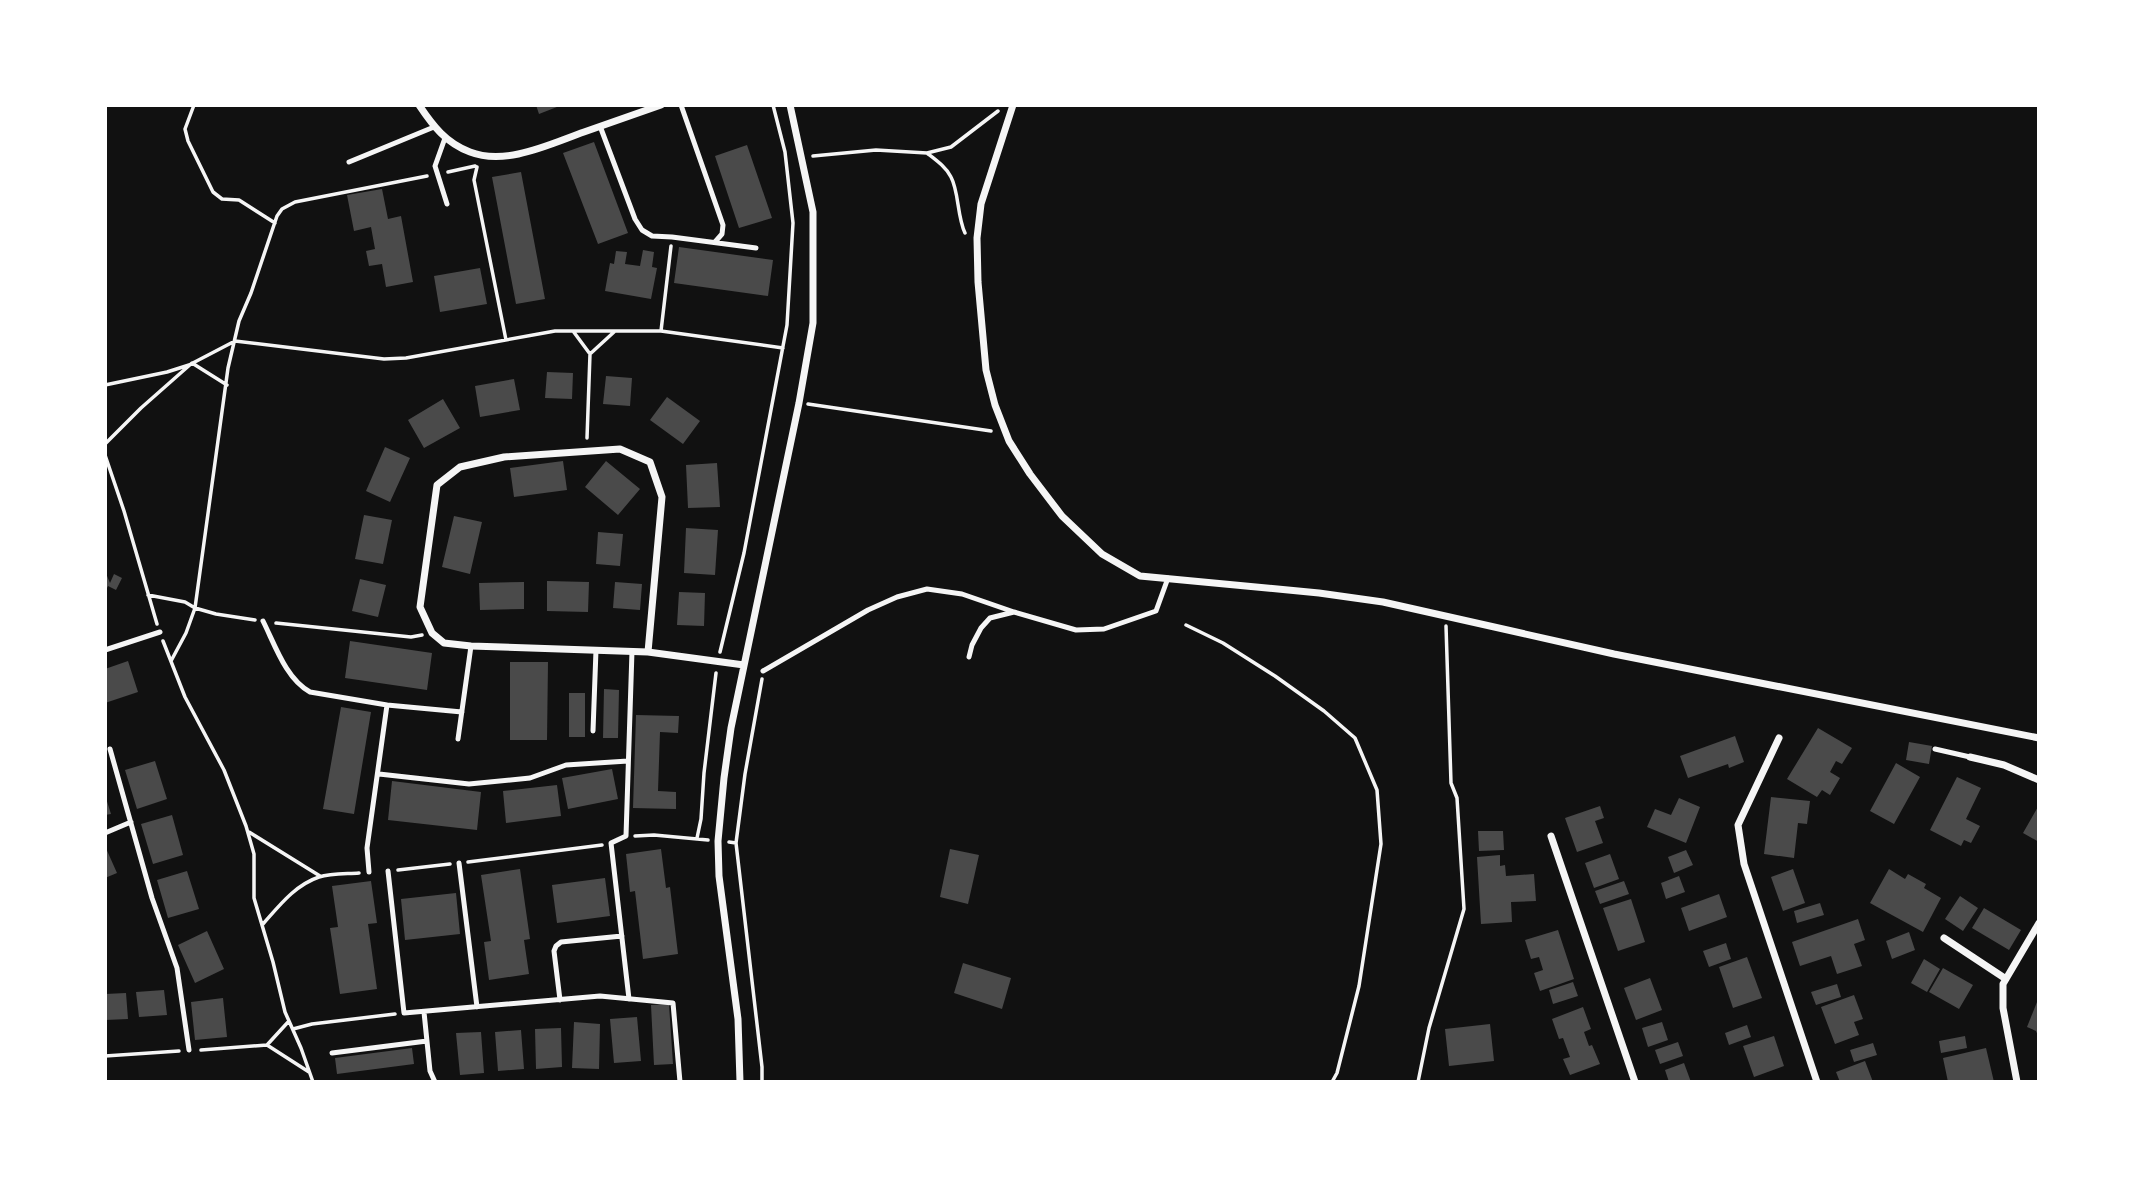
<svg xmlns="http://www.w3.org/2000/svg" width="2144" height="1187" font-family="Signika,sans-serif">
  <rect width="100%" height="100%" fill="#111"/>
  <!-- building -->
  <path fill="#4a4a4a" d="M536 105H562L539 114Z
    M594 142 628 233 598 244 563 153Z
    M747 145 772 218 739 228 715 156Z
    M521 172 545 299 516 304 492 177Z
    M382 189 388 219 401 216 413 282 386 287 382 264 369 266 366 251 375 249 371 227 354 231 347 195Z
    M679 247 773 260 768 296 674 283Z
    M643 250 654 252 652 267 657 268 651 299 605 291 610 263 614 264 616 251 627 252 625 264 640 266Z
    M480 268 487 304 440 312 434 276Z
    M547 372 573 373 572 399 545 398Z
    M606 376 632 378 630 406 603 404Z
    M514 379 520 410 480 417 475 386Z
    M667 397 700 421 683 444 650 420Z
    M443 399 460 428 424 448 408 420Z
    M385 447 410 458 390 502 366 491Z
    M563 461 567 490 514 497 510 468Z
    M606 461 640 489 618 515 585 487Z
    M717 463 720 507 688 508 686 465Z
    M364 515 392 520 383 564 355 559Z
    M454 516 482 522 470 574 442 567Z
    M686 528 718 530 715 575 684 573Z
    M598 532 623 534 620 566 596 564Z
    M105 571 110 583 114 574 122 578 116 590 108 586 105 592Z
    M360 579 386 585 378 617 352 611Z
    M547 581 589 582 588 612 547 611Z
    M524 582V609L480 610 479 583Z
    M615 582 642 584 640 610 613 608Z
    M679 592 705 593 704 626 677 625Z
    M350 641 432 653 427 690 345 678Z
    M128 661 138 692 105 703V669Z
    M510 662H548L547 740H510Z
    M604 689 619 690 618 738H603Z
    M569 693H585V737H569Z
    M341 707 371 712 354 814 323 809Z
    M636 715 679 716 678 733 660 732 658 791 676 792V809L633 808Z
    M1818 728 1852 748 1842 764 1836 761 1830 772 1840 778 1830 795 1822 790 1817 797 1787 779Z
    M1735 736 1744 762 1729 768 1728 764 1688 778 1680 756Z
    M1909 742 1932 746 1929 764 1906 760Z
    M155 761 167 799 137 809 125 770Z
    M1896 763 1920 777 1894 824 1870 811Z
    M612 769 618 799 568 809 562 778Z
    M1957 777 1981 788 1966 819 1980 826 1971 843 1964 840 1961 846 1930 830Z
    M392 781 481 792 477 830 388 820Z
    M557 785 561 816 506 823 503 791Z
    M105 795 111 814 105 815Z
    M1771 797 1810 801 1807 824 1798 823 1794 858 1764 854Z
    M1679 798 1700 807 1686 843 1647 827 1655 809 1671 815Z
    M2039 805V842L2023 833Z
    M1600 806 1604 818 1595 821 1603 843 1577 852 1565 818Z
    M172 815 183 855 153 864 141 824Z
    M1478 831H1503L1504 850 1479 851Z
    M105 846 117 873 105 878Z
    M661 849 666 888 670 887 678 954 643 959 635 891 630 892 626 854Z
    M950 849 979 855 968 904 940 897Z
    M1686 850 1693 865 1674 873 1668 857Z
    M1610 854 1619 879 1594 888 1585 863Z
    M1500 855V866L1505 865 1506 876 1534 874 1536 901 1511 902 1512 922 1481 924 1477 857Z
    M520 869 530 939 524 940 529 974 489 980 484 942 491 941 481 875Z
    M1793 869 1805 903 1783 911 1771 877Z
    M1889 869 1905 879 1908 874 1926 884 1924 888 1941 898 1923 932 1870 903Z
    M187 871 199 909 168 918 157 880Z
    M1679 876 1685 892 1666 899 1661 883Z
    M605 878 610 916 557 923 552 885Z
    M371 881 377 923 368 924 377 989 340 994 330 928 338 927 332 886Z
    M1624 881 1629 894 1600 904 1595 891Z
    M456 893 460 934 405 940 401 899Z
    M1719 894 1727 917 1689 931 1681 908Z
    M1960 896 1978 908 1963 931 1945 919Z
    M1631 899 1645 942 1618 951 1603 908Z
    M1820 903 1824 915 1797 923 1794 911Z
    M1984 908 2021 930 2009 950 1972 928Z
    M1858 919 1865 940 1854 944 1862 966 1837 974 1831 956 1800 966 1792 942Z
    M1558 930 1574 979 1540 991 1534 973 1543 970 1539 957 1531 959 1525 940Z
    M207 931 224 969 195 983 178 945Z
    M1909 932 1915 950 1892 959 1886 941Z
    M1726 943 1731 959 1709 967 1703 951Z
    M1747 957 1762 998 1733 1008 1719 967Z
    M1924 959 1940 969 1927 992 1911 983Z
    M963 963 1011 978 1002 1009 954 993Z
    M1943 968 1973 985 1959 1009 1929 992Z
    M1650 978 1662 1010 1636 1020 1624 988Z
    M1573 982 1578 996 1553 1004 1549 990Z
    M1837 984 1841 997 1816 1005 1811 992Z
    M164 990 167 1015 139 1017 136 992Z
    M126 993 128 1019 105 1020V994Z
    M1854 995 1863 1019 1854 1022 1859 1035 1835 1044 1821 1007Z
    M2039 997V1038L2036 1031 2027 1027Z
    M223 998 227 1037 195 1040 191 1002Z
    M669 1004 673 1064 654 1065 651 1005Z
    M1583 1007 1591 1029 1584 1032 1589 1046 1592 1045 1600 1064 1570 1075 1563 1059 1570 1057 1563 1038 1559 1039 1552 1019Z
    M637 1017 641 1061 614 1063 610 1019Z
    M574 1022 600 1024 599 1069 572 1068Z
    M1662 1022 1668 1040 1648 1047 1642 1028Z
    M1490 1024 1494 1061 1449 1066 1445 1029Z
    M1747 1025 1751 1037 1729 1045 1725 1033Z
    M561 1028 562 1067 536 1069 535 1029Z
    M521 1030 524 1069 498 1071 495 1032Z
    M481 1032 484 1073 460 1075 456 1033Z
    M1774 1036 1784 1066 1754 1077 1743 1046Z
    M1965 1036 1967 1048 1941 1053 1939 1041Z
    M1678 1042 1683 1056 1660 1064 1655 1050Z
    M1873 1043 1877 1055 1854 1062 1850 1050Z
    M412 1048 414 1064 337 1074 335 1058Z
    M1986 1048 1994 1082H1948L1943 1058Z
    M1865 1061 1873 1082H1840L1836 1072Z
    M1684 1063 1691 1082H1669L1665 1070Z"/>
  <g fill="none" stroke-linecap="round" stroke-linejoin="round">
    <!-- path -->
    <path stroke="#f5f5f5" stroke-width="3.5" d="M194 105 185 129 188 141 213 192 222 199 239 200 275 223
      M927 153C936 160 946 167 951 177 959 192 957 216 965 233
      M813 156 876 150 927 153 951 147 998 111
      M477 167 474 180 506 340
      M448 172 475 166
      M573 331 590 354 587 438
      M661 331 671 246
      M590 354 614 332
      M105 385 167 372 189 365 235 341 384 359 406 358 555 331H661L783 348
      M808 404 991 431
      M105 444 141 408 192 363 227 385
      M105 455 124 511 157 624
      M148 595 185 602 195 608 216 614 255 620
      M276 623 411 637 422 635
      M1186 625 1223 643 1275 676 1324 711 1355 738 1377 790 1381 844 1359 986 1337 1073 1332 1082
      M163 641 185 697 224 770 246 826 254 854V898L273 962 285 1012 301 1048 313 1082
      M720 652 744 553 787 325 793 223 785 152 773 105
      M171 661 186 633 195 608 228 368 239 321 251 293 277 216 282 209 295 202 427 176
      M249 832 320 876
      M635 836 654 835 708 840
      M697 838 701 819 704 773 716 673
      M729 842 736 843 762 1067V1082
      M736 843 745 774 762 679
      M468 862 602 845
      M398 870 450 864
      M263 924C279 906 295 885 319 877 331 873 347 874 359 873
      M293 1029 312 1024 395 1014
      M267 1045 309 1072
      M201 1050 267 1045 289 1021
      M105 1056 179 1051
      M1418 1082 1429 1028 1464 909 1457 798 1451 783 1446 626"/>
    <!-- service -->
    <path stroke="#f5f5f5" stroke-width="5" d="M681 105 723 225 722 234 715 242
      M600 126 635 219 642 230 652 236 672 237 756 248
      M445 138 435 166 447 204
      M349 162 434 127
      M263 621C275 645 286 679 310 692L387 705
      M105 650 160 632
      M969 657 972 645 981 628 990 618 1014 612 1076 630 1104 629 1156 611 1168 578
      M763 671 868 610 897 597 927 589 962 594 1014 612
      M593 731 596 650
      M458 739 471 646
      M110 749 152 898 177 968 189 1050
      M1935 749 1970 757
      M379 774 469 784 530 778 566 765 628 761
      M105 833 131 822
      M459 863 477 1007
      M388 871 404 1013 600 996 673 1003 680 1082
      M369 872 367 848 387 705 462 712
      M629 999 611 843 626 836 632 651
      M560 1000 554 951 556 946 561 942 622 936
      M424 1012 430 1071 435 1082
      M332 1053 427 1041"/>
    <!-- minor -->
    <path stroke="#f5f5f5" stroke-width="7" d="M419 105C433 126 446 143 470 152 506 166 550 144 584 132 610 123 636 114 661 105
      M1013 105 981 204 977 238 978 282 986 370 995 405 1009 441 1030 474 1062 516 1102 554 1140 576 1319 593 1383 602 1614 654 2039 738
      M648 652 662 497 650 462 620 449 504 457 460 467 437 485 420 607 432 633 444 643 471 646 648 652 744 665
      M1779 738 1738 825 1744 864 1817 1082
      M1970 757 2004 765 2039 780
      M1551 836 1635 1082
      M1944 938 2006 979
      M740 1082 738 1019 719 876 718 841 724 778 731 728 799 403 813 323V212L790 105
      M2017 1082 2003 1008V984L2039 923"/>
  </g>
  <!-- border -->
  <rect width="2144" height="1187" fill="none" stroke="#ffffff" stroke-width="214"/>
</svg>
